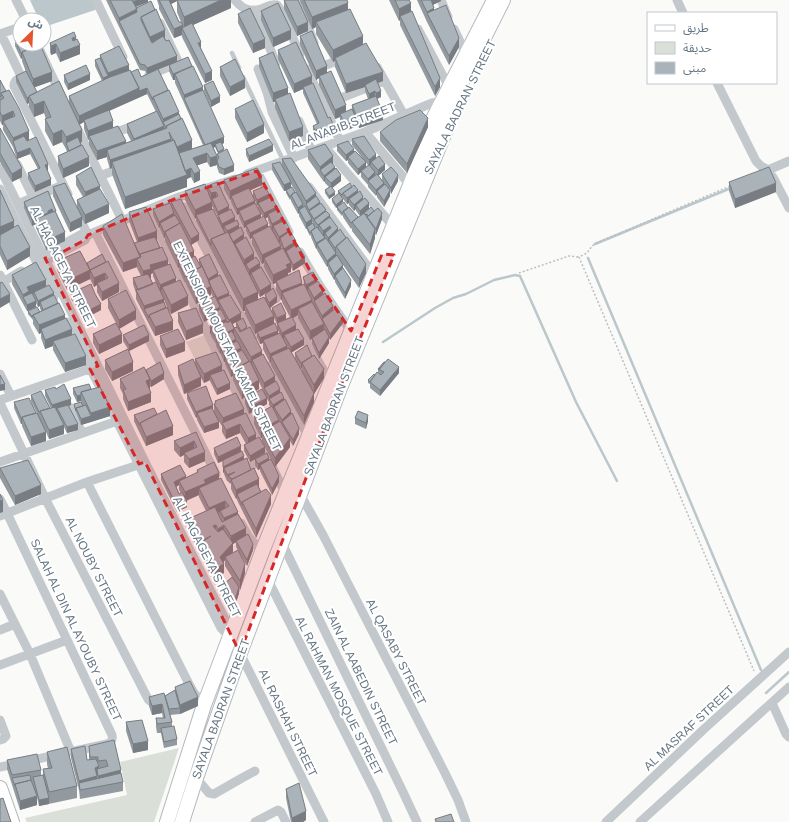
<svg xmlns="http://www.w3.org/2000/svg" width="789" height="822" font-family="Helvetica,'Noto Sans Arabic',sans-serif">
  <rect width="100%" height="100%" fill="#fafaf8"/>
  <!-- green -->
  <path fill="#dadfd7" d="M205 335 217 358 198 365 186 342Z
    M179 748 154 822H27L25 818 127 795 120 762Z"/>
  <!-- water -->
  <path fill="#bbc7cb" d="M30 0H93L98 9 44 27V20H39Z"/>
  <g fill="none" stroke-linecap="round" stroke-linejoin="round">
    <!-- stream -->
    <path stroke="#bbc7cb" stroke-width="2.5" d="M595 244 731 188
      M588 258 761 670
      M383 342 435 308 453 298 466 294 494 280 515 275 520 276 576 402 617 481
      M766 693 789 672"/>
    <!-- secondary casing -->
    <g stroke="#b3babf" stroke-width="14">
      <path id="secondary" d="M427 143 428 134 433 117 493 0"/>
    </g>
    <!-- primary casing -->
    <g stroke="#b5babe" stroke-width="16">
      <path id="primary" d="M0 788 12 822
        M167 822 204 705 262 552 427 143 438 129 503 0
        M182 822 196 778 240 653 340 388 443 137 448 126"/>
    </g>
    <!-- path -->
    <path stroke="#bbbfc2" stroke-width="1.5" stroke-dasharray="2 2" stroke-linecap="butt" d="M730 186 599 242 592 246 587 253 579 257 754 671
      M519 273 569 256 579 257"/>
    <!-- lane -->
    <path stroke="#c3c8cc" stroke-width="4.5" d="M232 53 239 68
      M243 77 284 162"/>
    <!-- street -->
    <path stroke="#c3c8cc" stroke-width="9" d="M16 0 26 20
      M96 0 123 57
      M235 0C242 9 250 13 261 9 266 7 271 4 277 5L280 9 300 54
      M296 0 310 32 314 43
      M441 0 448 17
      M677 0 683 13
      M254 10 276 63
      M418 29 449 87
      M454 29 466 54
      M0 34 20 27
      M1 34 20 74V78C16 80 14 81 14 86L68 194
      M37 44 60 93
      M326 65 347 57
      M377 67 404 115
      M258 69 267 92 272 112 294 158
      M307 69 340 141
      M149 75 176 64 178 62 177 59 160 23
      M717 83 756 161 761 166 768 170 774 179 789 208
      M341 98 384 81
      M299 121 312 152
      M77 128 122 220
      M365 132 410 185
      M109 135 138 124
      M325 147 393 226
      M17 164 33 197
      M0 168 98 366 145 462 227 623 229 634
      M768 170 789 161
      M257 171 289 232
      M247 174 365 132 427 105C433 102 438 101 445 104
      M100 176 123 167
      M219 184 276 299
      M309 187 374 275
      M0 189 54 297
      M18 204 63 185
      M184 207 216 269 253 337
      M148 210 285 493
      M77 213 88 235
      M95 232 216 474
      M300 252C315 280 332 305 351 331
      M45 258 48 253 51 251 82 234 88 235 179 197 235 179
      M41 260 45 258H51L85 240 88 235
      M0 275 32 340
      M0 284 21 271
      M294 318 330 382
      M67 322 221 628 229 636 240 653 324 822
      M269 366 288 401 308 436
      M0 374 11 396
      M0 400 95 367
      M0 403 45 498 148 699C151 703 155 702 159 700
      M70 407 82 433
      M0 462 117 421
      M251 466 265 458
      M87 482 190 686 194 693 204 705
      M300 494 323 535 445 773 458 800 466 822
      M0 499 7 513 112 735C113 740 112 742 107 744L0 767
      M0 516 87 482 144 463
      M241 523 249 537 262 552
      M282 543 403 792 417 822
      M268 580 376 794 388 822
      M0 594 30 654 71 752
      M0 630 15 624
      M0 665 67 640
      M772 703 786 734 789 737
      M0 720 6 736 3 739 0 740
      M196 778 209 793 214 794 242 778 255 771
      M255 822 278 810 281 812 286 822
      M606 822 703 730 789 652
      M640 822 789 687"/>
    <!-- secondary -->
    <use href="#secondary" stroke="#fff" stroke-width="12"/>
    <!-- primary -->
    <use href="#primary" stroke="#fff" stroke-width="14"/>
  </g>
  <!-- wall -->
  <path fill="#929a9f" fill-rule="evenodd" d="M106 0H148V2L136 7 165 38 177 62 158 69 179 114 192 149 203 145 175 83V80H173L169 71V65L203 90 224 143 222 144 224 150 234 171 224 175 219 173 217 167V154L218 153 215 147 213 148 217 165 210 167 207 162 197 165 200 180 194 183 191 177 187 179V187L125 209 112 174V168L110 169 107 159V157L97 160 89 145V140H88L84 129V122L79 124 82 142H80L89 166 63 178 58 165V156L67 152 66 149 62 142 53 146 45 131V119H46L44 113 34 117 29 107V103L27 104 16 82V76L26 72 22 61V58L21 59 15 46V40L52 81 34 87 37 92 69 103V96L102 81 95 66V60L100 58V55L131 72 141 77 147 74 145 71 140 70ZM147 94 156 112 127 124V133L131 141 126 143 113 128 109 111Z
    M157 0H231V8L193 25 212 80 205 83 182 37V35L174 38 159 9V6ZM177 1V12L181 22H179L171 4Z
    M284 0 308 31 297 36 284 9Z
    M300 0H347L348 10 363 44 383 81 378 83 381 97 377 99 383 120 359 128 357 123V126L345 131 340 120V117L335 119 319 85V78L316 80 300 45V36L327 72 346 112 352 109V105L368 99 365 91V87L346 93 335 67V61L333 62 316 34V27L312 29 300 1Z
    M389 0H409L411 11 440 87 435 96 400 25V20L399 21Z
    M417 0H441V1L433 5 434 10 459 47 449 65 427 22Z
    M261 11 291 39 273 47 261 20Z
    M238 14 265 48 253 53 238 23Z
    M76 39 80 54 60 62 56 53 51 55 50 52V43Z
    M278 50 312 83 334 133 326 137 325 135 323 136 321 134 315 136 313 132V126L317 124 303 93V89L294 93 278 59Z
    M259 58 288 93 303 136 289 141 275 108V102H273L259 67Z
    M220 67 245 88 230 96 220 76Z
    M64 75 90 80 68 90 64 82Z
    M0 80 29 140 27 141 48 170H47L51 185 35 192 28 179V173L38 169 30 154 17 159 13 147 3 130V125H2L0 121Z
    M204 85 220 102 211 107 204 91Z
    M235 109 264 133 247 142 235 118Z
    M428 127 407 173 380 141V132Z
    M0 128 22 177 12 182 0 162Z
    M352 139 376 158 385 170 378 176 382 180V174L398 181 391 194 390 191V196L384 207 377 197V194L376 196 368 187V184V185L361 177V172L358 175 348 163V160L346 161 337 151V145L354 152 366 167 368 165 352 145Z
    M246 149 273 151 249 162 246 155Z
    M308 150 333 164 341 181 332 188 335 195 329 199 325 193V190L329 187 325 183V181L324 182 308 159Z
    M282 159 316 196 320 204 366 273 359 288 341 262 343 269 351 286 345 299 335 282V279L334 280 328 269V266L327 267 317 250V248L316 249 311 237V235L310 236 307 230V229H306L299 216V213L298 214 291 201V199L290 200 286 193V190H288L284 191 272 170V164L282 166ZM291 184 296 192H295L291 187ZM312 222 314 224V226L316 228H315L312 224Z
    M76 176 100 190 109 213 85 224 82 219V226L70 232 53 196V187L77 208V200L83 197 76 185Z
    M224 180 262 185 250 190 253 197V191L269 198 277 209 283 221 290 231 305 263 293 271 291 267V272L288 273V275L302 285 304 284 303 277 317 282 323 294 333 310 343 323 330 340 329 338V343L319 359 312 344V339L310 340 298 318V315L293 318 296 329 304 345 291 352 302 372V368L301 369 295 359V353L324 378 314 394V402L304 425 271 365V362L270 363 263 349V343L260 344 257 338V333L255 334 245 314V311H243L196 221V218L195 219 185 200V191L207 190V186L218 182 229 210 271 290 260 297 258 293V299H265V295L277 302 270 308 272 312V308L286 319 290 317 282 302V300H281L276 290V283L273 284 264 267V263L262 264 252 244V238L250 239 246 231V227L244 228 239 217V214L237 215 231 202V199L230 200 224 189ZM255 201 257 206 258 205V209L263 217 261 218 255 203ZM212 206 218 217V218L212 209ZM268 217V220L271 228 268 227 265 219ZM272 230H273V232L279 243 280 242V244L282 249 281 250ZM274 318 277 324V329L280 334H278L274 323Z
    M729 182 776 192 735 208 729 191Z
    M352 187 363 199 369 209 374 211 382 219 376 235 375 234V238L370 254 352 231V228L351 229 343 217V215L342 216 337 210V207L336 208 332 202V199L338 194V191ZM343 197V199L347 204 349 203V205L354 211 356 209V211L360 216 358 217 348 208 341 204 342 198Z
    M0 190 14 227 30 256 7 270 0 255Z
    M48 191 56 213 65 241 46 250 36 228V224L32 226 24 208V202Z
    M171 202 199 240 191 245 194 256 199 263V259L218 276 229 295 241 319 233 324 234 328 236 327V322L247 328 262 354 280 393 284 400 291 414 299 434 293 446 290 441V447L275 467 262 441V438H261L254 424V416L271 407 269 405V401V402L264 394V392L259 382V389L242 399 233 380V376L231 377 225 364V362H224L221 355V353L220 354 216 346V344L211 336V334H210L211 318 204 322 199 311V305L213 297 211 293V295L196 304 186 284V282L185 283 179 270V268H178L165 241V237L164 238 160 229V227L159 228 153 215V209L171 206Z
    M129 212 157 240 168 265 188 305 171 314 168 309 173 330 155 336 136 299V293L133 284V278L141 276 137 268V267L123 272 103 235V226L132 238 134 245 137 242 129 221ZM153 273V276L156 283 153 284 150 278H151V274ZM164 300 167 307 166 308 164 302Z
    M102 254 119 292 102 301 97 292V285L94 287 90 279 67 290 57 270V261L87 265V263Z
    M12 275 46 287 54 296 72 335 86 365 65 372 53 350V346L45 349 41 338V333L39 334 33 324V320L28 314V311L40 312 41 311 40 308V306L38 307 36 303V307L27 311 12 284Z
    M71 293 101 310 82 320 77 309V307L71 299Z
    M108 299 136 319 119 329 122 343 99 354 93 343V334L116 323 108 308Z
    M178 313 203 333 186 340 178 322Z
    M123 335 149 341 129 351 133 371 112 381 105 369V360L128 349 123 341Z
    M160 336 185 351 166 358 160 345Z
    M195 359 222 371 230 389 217 395 210 381V380L204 383 201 378V386L184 394 178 375V366L195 364Z
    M378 369 399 373 380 396 370 388V384L368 383V380L375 375 379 374 378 372Z
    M146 370 164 379 151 387 150 386V388L149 389 151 402 128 411 123 399V394L120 388V379Z
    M73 388 91 389 110 416 81 425 74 407V404L81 402V401L77 402 73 394Z
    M56 389 71 405 69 406 78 430 67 433 64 427V434L49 439 46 432V441L31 446 22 426V424H21L14 408V402L36 413H37L31 401V395L50 408H51L45 396V390Z
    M187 393 213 410 214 412V404H215V401L244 413 256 438 265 453 250 462 244 451V445L246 444 240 433 226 439 222 432V426L218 420 219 428 204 433 197 420V417L196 418 187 399Z
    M245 398 267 404 249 414 245 404Z
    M157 414 173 435 146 446 134 421V415Z
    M355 418 368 421 366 429 355 424Z
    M196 432 205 461 189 468 184 462V455L180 457 174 450V441Z
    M214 448 241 451 244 460 251 470 261 492 271 504 256 538 237 500V498L236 499 231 489V484L228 482V481H227L224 474V472L223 473V461L218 463 214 454Z
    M255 459 269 460 279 482 272 495 260 471V469L258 470 255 465Z
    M0 468 41 494 15 505 0 478Z
    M197 470 219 478 238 515 253 550 247 566 236 547V542L233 544V552L232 554 245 573 240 590 239 588V593L233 612 222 592V586L232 577 225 566V560L224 562V573L213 579 199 553V551L188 528V519L206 511 199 497V495L186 501 187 507 177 512 161 480V474L186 478 197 473ZM179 485V490L181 493 179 494 176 487Z
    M175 687 198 706 180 714 170 715 172 722V727L177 739V745L164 748 161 733H157L156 727V718H163L162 713 152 715 149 706V697L165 696 175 690Z
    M126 722 148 750 133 753 126 731Z
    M89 746 121 773 123 782V791L80 799 79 790 71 758V749L87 760H89Z
    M47 752 77 786V798L39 806 37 797V805L20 810 7 769V760L41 770V775H43V769H48L47 764Z
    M286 789 306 820 303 822H291L286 798Z"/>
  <!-- shaded-wall -->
  <path fill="#777d82" d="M137 0H148V2L132 8V2Z
    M167 0H180H177V1L167 6Z
    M221 0H231V8L184 29V17Z
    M430 0H441V1L430 6Z
    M348 3V15L316 22V27L312 29V17Z
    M411 3V15L400 16V20L399 21V9Z
    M434 8V17L427 13V21V12Z
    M137 9V18L119 21V18Z
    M308 22V31L297 36V27Z
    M183 25V31L182 28V35L174 38V29Z
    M165 30V39L150 46V37Z
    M291 30V39L273 47V38Z
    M363 36V48L335 58V61L333 62V50Z
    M76 37V46L72 38Z
    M459 38V47L449 65V56Z
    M265 39V48L253 53V44Z
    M201 42V51L198 43Z
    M56 44V53L51 55V46Z
    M80 45V54L60 62V53Z
    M22 52V58L21 59V53Z
    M177 56V62L147 74V68Z
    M129 65V74L108 82V73Z
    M327 66V75L319 76V78L316 80V71Z
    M212 71V80L205 83V74Z
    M52 72V81L33 88V79Z
    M383 72V81L366 87 365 85V87L346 93V84Z
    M90 74V80L68 90V84Z
    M173 74H175V80H173Z
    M108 76V82L103 84V78Z
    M312 76V85L303 87V89L294 93V84Z
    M440 78V87L435 96V87Z
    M245 79V88L230 96V87Z
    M203 87V96L184 98V95Z
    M139 88H147V94L84 122V120V122L79 125V116Z
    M288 88V97L275 99V102H273V93Z
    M375 91V97L369 100V94Z
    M381 91V97L376 99V93Z
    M220 96V102L211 107V101Z
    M29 97V103L27 104V98Z
    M44 101V113L34 117V105Z
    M346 105V114H340V117L335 119V110Z
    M13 111V120L3 121V125H2V116Z
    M179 112V120L163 122V119Z
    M383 114V120L359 128V122Z
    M428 118V127L407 173V164Z
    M357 120V126L345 131V125Z
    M113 121V130L89 136 88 140V131Z
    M264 124V133L247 142V133Z
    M164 126V135L134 148V139Z
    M303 127V136L289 141V132Z
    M334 127V133L326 137V131Z
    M321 128V134L315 136V130Z
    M325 129V135L323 136V130Z
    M62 130V142L53 146V134Z
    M82 130V142L68 148 66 143V149V137Z
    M29 131V140L15 146 13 141V138Z
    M224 137V143L216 147 215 144V147L206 151V145Z
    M171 139V148L112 162V168L110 169V160Z
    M192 140V149L179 155 176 148Z
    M126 141V150H107V157L97 160V151Z
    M273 145V151L249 162V156Z
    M30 148V154L17 159V153Z
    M354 149V155L348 157V160L346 161V155Z
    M207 153V162L193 167V158Z
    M376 154V160L371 162V164L369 166V160Z
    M217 156V165L210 167V158Z
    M333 156V165L320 170V167Z
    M89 157V166L63 178V169Z
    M366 162V168L358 175V169Z
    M48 164V170L45 171V165Z
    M385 164V170L378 176V170Z
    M234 165V171L224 175V169Z
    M335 167V173L325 177V181L324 182V176Z
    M22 168V177L12 182V174Z
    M191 168V177L187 179V187L125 209V197Z
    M200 171V180L194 183V174Z
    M375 172V178L368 181V185V179Z
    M341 175V181L331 189V183Z
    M398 175V181L391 194V188Z
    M262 176V185L232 199 231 196V199L230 200V191Z
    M51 179V185L35 192V186Z
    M291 182V188L284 191V185Z
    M384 183V189L377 191V194L376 196V190Z
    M776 183V192L735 208V199Z
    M100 186V195L85 201V192Z
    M358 190V196L349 199V203L347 204V198Z
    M390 190V196L384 207V201Z
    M216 192V198L211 199V193Z
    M335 192V195L329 199V196Z
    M316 193V202L306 204V210V201Z
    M269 194V200L258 203V205L257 206V200Z
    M363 197V203L356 205V209L354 211V205Z
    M343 199V202L336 208V205Z
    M255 201V207L239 211V214L237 215V209Z
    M212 202V211L196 215V218L195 219V210Z
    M320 202V208L309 212V210Z
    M369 203V209L360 217V211Z
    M109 204V213L85 224V215Z
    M303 204V210H299V213L298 214V208Z
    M229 206V212L218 215V212Z
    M277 207V213L268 214V217L264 219V213Z
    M52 209V215L36 219V224L32 226V220Z
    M326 210V216L314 220V225V219Z
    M174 213V219L160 223V227L159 228V222Z
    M382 213V219L376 235V229Z
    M261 214V220L246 225V227L244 228V222Z
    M330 215V221L319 225V230L318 231V225Z
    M82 217V226L70 232V223Z
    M235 217V223L224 226V229L222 230V224Z
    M283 218V224L273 226V230H272V224Z
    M312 219V225L307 227 306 229V223Z
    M14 221V232L0 239V227Z
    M180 223 165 232V237L164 238V232Z
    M268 224V230L252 235V238L250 239V233Z
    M239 225V231L227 238V231Z
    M330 226V232L325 233V236L323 237V231Z
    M338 228V234L329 239V243L328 244V238Z
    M375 229V238L370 254V245Z
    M290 230V236L280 238V242L279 243V237Z
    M157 231V240L138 247V238Z
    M65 232V241L46 250V241Z
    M199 234V240L191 245V239Z
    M244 234V240L235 244V247L233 248V242Z
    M325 238V244H317V248L316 249V243Z
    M296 241V247L286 251V253L284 255V249Z
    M281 246V255L264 258V263L262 264V255Z
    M30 247V256L7 270V261Z
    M336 247V253L335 254V248Z
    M194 251V260L179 264V268H178V259Z
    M254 253V259L246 264V265L244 266V260Z
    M336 253V259L328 263V266L327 267V261Z
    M140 257V264L137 259V267L123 272V263Z
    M305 257V263L293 271V265Z
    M168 260V269L153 270V273L151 274V278L143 280V271L150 265Z
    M260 263V269L251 273V275L249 276V270Z
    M291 263V272L288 273V277L276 281V283L273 284V275L286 265Z
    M366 264V273L359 288V279Z
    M343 265V271L335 276V279L334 280V274Z
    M90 270V279L67 290V281Z
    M105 273V282L97 283V285L94 287V278Z
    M218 273V279L209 284 208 279Z
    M176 278V284L162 287V290L160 291V285Z
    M317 279V285L308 287V290L306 291V285Z
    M46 280V289L23 297V295L27 287Z
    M351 280V286L345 299V293Z
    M119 283V292L102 301V292Z
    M302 283V292L282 293V300H281V291Z
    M271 284V290L260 297V291Z
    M211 286V295L196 304V295Z
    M323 290V296L314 302V298Z
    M258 292V304L245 305V311H243V299Z
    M54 293V299L40 302V306L38 307V301Z
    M229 293V299L218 300V304H217V298Z
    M10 294V302L0 308V299Z
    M188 296V305L171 314V305Z
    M277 296V302L269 309V303Z
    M164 299V308L144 309V306Z
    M312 300V309H298V315L291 319V310Z
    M36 301V307L27 311V305Z
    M101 304V310L82 320V314Z
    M333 306V312L322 319V316Z
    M220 307V313L204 322V316Z
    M136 310V319L119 329V320Z
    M241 313V319L229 326V320Z
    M286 314V320L277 324V318Z
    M65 315V324L41 329V333L39 334V325Z
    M274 316V325L257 332V333L255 334V325Z
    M343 317V323L330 340V334Z
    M226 319V325L211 330V334H210V328Z
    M173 321V330L155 336V327Z
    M203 324V333L186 340V331Z
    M324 324V333L312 338V339L310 340V331Z
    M296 325V331L284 335V338L282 339V333Z
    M72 329V338L53 341V346L45 349V340Z
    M234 329V335L216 340V344V338Z
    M278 331V337L263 340V343L260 344V338Z
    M122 334V343L99 354V345Z
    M149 335V341L129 351V345Z
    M329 337V343L319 359V353Z
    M236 339V345L221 349V353L220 354V348Z
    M304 339V345L291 353V347Z
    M185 342V351L166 358V349Z
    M287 346V355L271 356V362L270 363V354Z
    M241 348V354L225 358V362H224V356Z
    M262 351V360H252V366H251V357Z
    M86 356V365L65 372V363Z
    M312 356 302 363V368L301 369V363Z
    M133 362V371L112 381V372Z
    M222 365V374L210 375V380L204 383V374Z
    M399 367V373L380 396V390Z
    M324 369V378L314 394V402L304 425V416L314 394V385Z
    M231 371H233V376L231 377Z
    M164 373V379L151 387V381Z
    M275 376V385L264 388V392V383Z
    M201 377V386L184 394V385Z
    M150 379V388L146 390V381Z
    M259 380V389L242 399V390Z
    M230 383V389L217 395V389Z
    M5 384V390L0 391V385Z
    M280 389V395L269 399V402V396Z
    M151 393V402L128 411V402Z
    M81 395V401L77 402V396Z
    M267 398V404L249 414V408Z
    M284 398V404L274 407V411L273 412V405Z
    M71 399V405L58 409 57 408V410L52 411V405Z
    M213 405V411L197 413V417L196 418V412Z
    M110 407V416L91 422V413Z
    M244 409V418L223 425V418Z
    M291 411V417L282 423V420Z
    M368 415V421L366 429V423Z
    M91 416V422L81 425V419Z
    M21 418H22V424H21Z
    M279 420V428L262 432V438H261V429Z
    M219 422V428L204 433V427Z
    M78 424V430L67 433V427Z
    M240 424V433L226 439V430Z
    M64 425V434L49 439V430Z
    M173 426V435L146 446V437Z
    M299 428V434L293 446V440Z
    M46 432V441L31 446V437Z
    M256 434V443L248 447V438Z
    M290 438V447L275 467V458Z
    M194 441V450L184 453V455L180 457V448Z
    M241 446V452L218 463V457Z
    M265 447V453L250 462V456Z
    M205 452V461L189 468V459Z
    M244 456V462L224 468V472L223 473V467Z
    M269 458V464L260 465V469L258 470V464Z
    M219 473V482L199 488V495L185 501V492L204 480Z
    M186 476V482L179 481V485L174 488V482Z
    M279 476V482L272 495V489Z
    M259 479V488L237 494V498L236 499V490Z
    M41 485V494L15 505V496Z
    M271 495V504L256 538V529Z
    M3 500V512L0 513V501Z
    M187 501V507L177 512V506Z
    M225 501V510L220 511V512L209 516V508Z
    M238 512V521L224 525V534L218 538V529L224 526V518Z
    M216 525V534L213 526Z
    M246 528V537L233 544V552L226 559 225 557V560L220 566V557L231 545V536Z
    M253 544V550L247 566V560Z
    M224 564V573L213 579V570Z
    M245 564V573L240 590V581Z
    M239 587V593L233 612V606Z
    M198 697V706L180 714V705Z
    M162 704V713L152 715V706Z
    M148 741V750L133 753V744Z
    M99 766V775L97 769V776L95 777V768Z
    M121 770V779L98 785V776Z
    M97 776V785L79 783V790V781Z
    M37 796V805L20 810V801Z
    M49 798V804L39 806V800Z
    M306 811V820L303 822H292V818Z"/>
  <!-- building -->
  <path fill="#aab3b9" stroke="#777d82" d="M110 0H132L137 9 119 18Z
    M159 0H169L179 22H181L183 25 174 29Z
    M177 0H221L184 17Z
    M284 0H298L308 22 297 27Z
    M304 0H347L348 3 312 17Z
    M395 0H409L411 3 399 9Z
    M421 0H431L434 8 427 12Z
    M151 1 155 10 141 17V20L152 43 163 36 166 41 169 40 177 56 147 68 145 65 140 64 119 21 137 12 136 8Z
    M278 3 291 30 273 38 261 11Z
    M446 5 459 38 449 56 427 13Z
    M250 8 265 39 253 44 238 14Z
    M156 9 165 30 150 37 141 17Z
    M350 9 363 36 333 50 316 22Z
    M412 11 440 78 435 87 400 16Z
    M192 23 201 42 198 43 212 71 205 74 182 28Z
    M312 31 327 66 316 71 300 36Z
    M74 32 76 37 72 38 73 41 77 39 80 45 60 53 56 44 51 46 50 43Z
    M20 38V44H38L39 45 22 52 21 53 15 40Z
    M296 42 312 76 294 84 278 50Z
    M366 43 383 72 346 84 335 58Z
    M40 44 52 72 33 79 22 52Z
    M119 46 129 65 108 73 100 55Z
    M273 52 288 88 273 93 259 58Z
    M188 57 192 66 173 74 169 65Z
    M100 58 108 76 103 78 95 60Z
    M235 59 245 79 230 87 220 67Z
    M86 65 90 74 68 84 64 75Z
    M193 66 203 87 184 95 175 74Z
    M138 69 141 77 158 69 168 90 153 97V100L147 88 139 91V88L131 72Z
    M130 70 139 88 79 116 69 96 110 77Z
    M26 71 37 92 29 96V97L27 98 16 76Z
    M331 71 346 105 335 110 319 76Z
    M376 79 381 91 376 93 375 91 369 94 365 85Z
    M0 80 6 91 1 93V96L0 97Z
    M59 81 82 130 66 137 62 130 53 134 45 119 51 117 44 101 34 105 29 96Z
    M213 81 220 96 211 101 204 85Z
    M313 83 328 118 330 117 334 127 326 131 325 129 323 130 321 128 315 130 313 126 319 123 303 87Z
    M9 90 19 108 29 131 13 138 3 121 15 116 13 111 2 116 0 112V100L4 98 1 93Z
    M169 90 179 112 163 119 153 97Z
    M203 90 224 137 205 145 184 98Z
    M290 93 303 127 289 132 275 99Z
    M376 96 383 114 359 122 352 105Z
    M253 100 264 124 247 133 235 109Z
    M352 109 357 120 345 125 340 114Z
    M109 110 113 121 88 131 84 120Z
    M420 110 428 118 407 164 380 132 396 120Z
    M157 111 164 126 134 139 127 124Z
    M179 114 181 119 166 126V128L163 122Z
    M182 118 192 140 177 147 174 140H173L169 132 171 139 110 160 107 150 167 128 166 126Z
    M118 126 126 141 97 151 89 136Z
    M0 128 22 168 12 174 0 153Z
    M24 136 27 141 36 137 48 164 45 165 51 179 35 186 28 173 40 168 30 148 17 153 13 141Z
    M364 136 376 154 369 160 352 139Z
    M78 137 81 145 69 151 66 143Z
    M269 139 273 145 249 156 246 149Z
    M174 140 187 175 125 197 112 162Z
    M348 141 354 149 346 155 337 145Z
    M221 142 224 149 218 152 215 144Z
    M211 143 217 156 210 158 207 153 193 158 200 171 194 174 191 168 185 171 179 153Z
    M325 144 333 156 320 167 308 150Z
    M82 145 89 157 63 169 58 156Z
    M227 149 234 165 224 169 219 167 217 161 219 157 217 154Z
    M355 151 366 162 358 169 348 157Z
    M379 156 385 164 378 170 371 162Z
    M291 158 316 193 306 201 282 159Z
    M280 162 291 182 284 185 272 164Z
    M331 162 335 167 324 176 320 170Z
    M369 165 375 172 368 179 361 171Z
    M91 167 100 186 85 192 76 176Z
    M391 167 398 175 391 188 382 174Z
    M769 167 776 183 735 199 729 182Z
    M257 168 262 176 230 191 224 180Z
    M336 168 341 175 331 183 325 177Z
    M377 174 384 183 376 190 368 181Z
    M218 182 223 194 229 206 218 212 212 199 218 196 216 192 211 193 207 186Z
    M65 183 82 217 70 223 53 187Z
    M350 183 352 187 343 193V194L342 195 338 191Z
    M205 184 212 202 195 210 185 191Z
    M385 184 390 190 384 201 377 191Z
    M354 185 358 190 347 198 343 193Z
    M265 186 269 194 257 200 253 191Z
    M331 186 335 192 329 196 325 190Z
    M292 187 295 192 291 195V196L290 197 286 190Z
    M249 188 255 201 237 209 231 196Z
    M100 189 109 204 85 215 77 200Z
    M0 190 14 221 0 227Z
    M48 191 56 211 53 212 52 209 48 211V213L32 220 24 202Z
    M360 191 363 197 354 205 349 199Z
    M296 192 303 204 298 208 291 195Z
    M339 193 343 199 336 205 332 199Z
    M316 196 320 202 309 210 306 204Z
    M271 197 277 207 264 213 258 203Z
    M365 198 369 203 360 211 356 205Z
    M181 199 194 226 199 234 191 239 171 202Z
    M344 202 348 208 342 213 337 207Z
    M170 203 174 213 159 222 153 209Z
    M255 203 261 214 244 222 239 211Z
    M321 203 326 210 314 219 309 211Z
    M305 206 312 219 306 223 299 210Z
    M146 207 157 231 138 238 129 212Z
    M349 207 358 217 351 223 343 211Z
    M371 207 374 211 368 216 367 214 366 215 364 213Z
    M378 208 382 213 376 229 367 217Z
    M213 209 225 233 211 239V245L196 215Z
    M231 209 235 217 222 224 218 215Z
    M278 209 283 218 272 224 268 214Z
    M55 211 65 232 46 241 36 219Z
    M326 211 330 215 318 225 314 220Z
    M364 213 375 229 370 245 352 222Z
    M122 214 132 238 140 257 123 263 103 226Z
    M175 215 180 223 164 232 160 223Z
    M264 216 268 224 250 233 246 225Z
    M330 217 338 228 328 238 325 233 331 228 330 226 323 231 319 225Z
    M237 220 239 225 227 231 224 226Z
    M285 220 290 230 279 237 273 226Z
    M180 223 194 251 178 259 165 232Z
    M313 223 315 228 311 231V232L310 233 307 227Z
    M18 225 30 247 7 261 0 246V235Z
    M270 226 281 246 262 255 252 235Z
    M241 227 244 234 233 242 229 234Z
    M317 227 325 238 316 243 311 231Z
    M340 229 346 238 335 248 329 239Z
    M290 231 296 241 284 249 280 238Z
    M228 232 258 292 243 299 211 239Z
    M155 237 160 248 140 254V255L134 243Z
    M246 237 254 253 244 260 235 244Z
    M347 237 366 264 359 279 336 246Z
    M326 238 336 253 327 261 317 244Z
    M297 244 305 257 293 265 286 251Z
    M162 247 168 260 150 265 151 269 143 271 137 259 141 257 140 254Z
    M283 248 291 263 286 265 288 268 273 275 264 258Z
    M80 251 90 270 67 281 57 261Z
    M102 254 106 262 90 270V273V270L87 263Z
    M209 254 218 273 208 279 199 259Z
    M337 255 343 265 334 274 328 263Z
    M195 256 201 267 186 275 187 276 185 277 179 264Z
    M256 257 260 263 249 270 246 264Z
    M108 261 119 283 102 292 97 283 108 278 105 273 94 278 90 270Z
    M36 262 46 280 27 287 29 291 23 295 12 275Z
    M170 264 176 278 160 285 153 270Z
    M202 266 211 286 196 295 186 275Z
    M261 267 271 284 260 291 251 273Z
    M343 268 351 280 345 293 335 276Z
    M299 270 302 283 281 291 276 281Z
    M313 272 317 279 306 285 303 277Z
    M148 274 153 284 138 290 133 278Z
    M220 275 229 293 217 298 208 281Z
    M180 280 188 296 171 305 162 287Z
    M318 281 323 290 314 298 308 287Z
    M2 282 10 294 0 299V283Z
    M156 282 164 299 144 306 136 290Z
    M91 284 95 294 101 304 82 314 77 303H78L71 293Z
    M304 284 312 300 291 310 282 293Z
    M49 285 54 293 38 301 34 292Z
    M273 288 277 296 269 303 265 295Z
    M126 290 136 310 119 320 108 299Z
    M32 293 36 301 27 305 23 297Z
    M325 293 333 306 322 316 314 301Z
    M54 295 58 303 43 310 40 302Z
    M230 295 241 313 229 320 218 300Z
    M215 296 220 307 204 316 199 305Z
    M264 297 274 316 255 325 245 305Z
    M164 302 166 308 149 315V318L144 309Z
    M312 302 324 324 310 331 298 309Z
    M59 303 65 315 39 325 33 315Z
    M281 303 286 314 277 318 272 308Z
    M37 307 40 312 33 315 32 317 28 311Z
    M167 307 173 321 155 327 149 315Z
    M196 308 203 324 186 331 178 313Z
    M336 308 343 317 330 334 322 319Z
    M221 309 226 319 210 328 212 313Z
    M292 317 296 325 282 333 277 323Z
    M66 318 72 329 45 340 41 329Z
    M243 318 247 327 241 331 236 322Z
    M227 321V323L231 321 234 328V329L216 338 211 330Z
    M116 323 122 334 99 345 93 334Z
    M275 323 278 331 260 338 257 332Z
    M144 325 149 335 129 345 123 335Z
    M237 327 240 332 250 327 262 351 251 357 234 328Z
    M178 329 185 342 166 349 160 336Z
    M298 329 304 339 291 347 284 335Z
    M325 329 329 337 319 353 312 338Z
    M232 331 236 339 220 348 216 340Z
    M280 333 287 346 270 354 263 340Z
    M75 334 86 356 65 363 53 341Z
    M237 341 241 348 224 356 221 349Z
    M307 345 312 356 301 363 295 353Z
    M289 348 314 393 304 416 271 356Z
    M128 349 133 362 112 372 105 360Z
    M242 350 249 361 231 371 225 358Z
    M216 352 222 365 204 374 195 359Z
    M263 354 275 376 264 383 252 360Z
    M314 355 324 369 314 385 302 363Z
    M193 359 201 377 184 385 178 366Z
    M388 359 399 367 380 390 370 382 377 372 381 375 384 372 379 369Z
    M250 361 259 380 242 390 233 371Z
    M160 362 164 373 151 381 146 370Z
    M384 362H385L379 370 378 369Z
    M144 367 150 379 146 381 151 393 128 402 123 390 126 389 120 379Z
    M224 370 230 383 217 389 210 375Z
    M374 374 375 375 370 382 368 380Z
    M0 375 5 384 0 385Z
    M276 381 280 389 269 396 264 388Z
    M64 384 71 399 52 405 45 390 55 387 56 389Z
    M89 384 91 389 81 392V395L77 396 73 388Z
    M206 386 213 405 196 412 187 393Z
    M100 387 110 407 91 413 81 392Z
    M262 389 267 398 249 408 245 398Z
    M41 391 50 408 40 411V412H39L31 395Z
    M281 392 284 398 273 405 269 399Z
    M236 393 244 409 223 418 214 404 216 403 215 401Z
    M29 398 36 413 22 417 23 418H21L14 402Z
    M285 399 291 411 282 420 274 407Z
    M81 402 83 406 76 408V411L74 404Z
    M68 405 78 424 67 427 57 408Z
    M86 405 91 416 81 419 76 408Z
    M272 406 279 420 261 429 254 416Z
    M55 407 64 425 49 430 40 411Z
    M154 408 157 414 140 423V425L134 415Z
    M212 408 219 422 204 427 197 413Z
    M166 410 173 426 146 437 140 423Z
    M358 411 368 415 366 423 355 418Z
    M37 413 46 432 31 437 22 417Z
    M246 413 256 434 248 438 240 424 226 430 222 423Z
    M292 413 299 428 293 440 282 422Z
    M280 421 290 438 275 458 262 432Z
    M196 432 205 452 189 459 184 453 197 447 194 441 180 448 174 441Z
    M237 437 241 446 218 457 214 448Z
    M259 437 265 447 250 456 244 445Z
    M242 451 244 456 223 467V460Z
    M267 453 269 458 258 464 255 459Z
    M247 458 251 470 232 479 228 476 235 472 227 475 224 468Z
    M271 459 279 476 272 489 260 465Z
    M28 460 41 485 15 496 0 468Z
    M214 462 219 473 204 480 206 483 185 492 179 481 198 472 197 470Z
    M180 465 186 476 174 482 179 494 182 492 187 501 177 506 161 474Z
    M254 468 259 479 236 490 231 480Z
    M221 478 238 512 224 518 220 511 229 506 225 501 209 508 199 488Z
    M257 484 261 492 242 502V505L237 494Z
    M266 489 271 495 256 529 242 502Z
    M0 494 3 500 0 501Z
    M215 507 222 522 238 514 246 528 231 536 224 525 218 529 216 525 213 526 218 532 223 529 233 543 220 557 224 564 213 570 199 544 211 536 199 542 188 519Z
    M248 534 253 544 247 560 236 541Z
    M238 550 245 564 240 581 225 557Z
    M232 577 239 587 233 606 222 586Z
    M190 681 198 697 180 705 175 687Z
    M175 690 180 708 169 709 165 696Z
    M164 693 172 722 157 724 156 718H165L162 704 152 706 149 697Z
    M142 720 148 741 133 744 126 722Z
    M174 726 177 739 164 742 161 728Z
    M114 740 121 770 98 776 97 769 108 766 106 760 98 761V757H90L89 746Z
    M85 746 87 760 96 759 99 766 95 768 97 776 79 781 71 749Z
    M67 747 77 786 49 792 43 769 52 768 47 752Z
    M37 754 41 770 12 775 7 760Z
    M121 773 123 782 80 790 79 783Z
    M30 775 31 780 15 784V786L12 778Z
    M43 775 49 798 39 800 33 777Z
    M31 780 37 796 20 801 15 784Z
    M299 783 306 811 292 818 286 789Z
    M3 798 11 822H0V799Z
    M451 814 454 822H436L435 819Z"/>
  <!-- marked area -->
  <path fill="#d62828" fill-opacity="0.2" stroke="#d62828" stroke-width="3" stroke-dasharray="8 5" stroke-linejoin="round" d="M257 171 309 269 351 331 382 254 394 255 340 388 240 653 145 462 139 464 90 369 98 366 45 258H51L85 240 88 235 179 197Z"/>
  <g text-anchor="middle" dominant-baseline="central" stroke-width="4" stroke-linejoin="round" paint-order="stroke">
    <!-- street labels -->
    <g font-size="12" fill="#657683" stroke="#fff">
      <text transform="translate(460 107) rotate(-64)">SAYALA BADRAN STREET</text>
      <text transform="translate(343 126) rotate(-21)">AL ANABIB STREET</text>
      <text transform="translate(63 267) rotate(64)">AL HAGAGEYA STREET</text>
      <text transform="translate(227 346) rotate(64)">EXTENSION MOUSTAFA KAMEL STREET</text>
      <text transform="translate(334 406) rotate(-69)">SAYALA BADRAN STREET</text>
      <text transform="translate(207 557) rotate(63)">AL HAGAGEYA STREET</text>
      <text transform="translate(94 567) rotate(63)">AL NOUBY STREET</text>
      <text transform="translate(76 630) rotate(65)">SALAH AL DIN AL AYOUBY STREET</text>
      <text transform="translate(396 652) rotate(63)">AL QASABY STREET</text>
      <text transform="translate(361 677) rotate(64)">ZAIN AL AABEDIN STREET</text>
      <text transform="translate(339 696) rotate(63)">AL RAHMAN MOSQUE STREET</text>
      <text transform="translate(221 709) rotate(-70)">SAYALA BADRAN STREET</text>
      <text transform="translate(288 723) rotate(64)">AL RASHAH STREET</text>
      <text transform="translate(689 728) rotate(-43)">AL MASRAF STREET</text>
    </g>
  </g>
  <!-- legend -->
  <rect x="647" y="12" width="130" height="72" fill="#ffffff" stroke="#c1c8cd"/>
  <rect x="655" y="25" width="20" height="6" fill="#ffffff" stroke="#c1c8cd"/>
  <text x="683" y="32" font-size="12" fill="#657683">طريق</text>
  <rect x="655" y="42" width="20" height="12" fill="#dadfd7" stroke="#c1c8cd"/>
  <text x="683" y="52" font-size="12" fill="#657683">حديقة</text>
  <rect x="655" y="62" width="20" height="12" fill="#aab3b9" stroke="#c1c8cd"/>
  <text x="683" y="72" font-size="12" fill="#657683">مبنى</text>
  <!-- north arrow -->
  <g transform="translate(32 32) rotate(24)"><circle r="19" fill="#ffffff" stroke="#c1c8cd"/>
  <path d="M0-3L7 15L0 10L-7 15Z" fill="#e4572e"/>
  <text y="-6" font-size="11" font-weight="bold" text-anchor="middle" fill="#657683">ش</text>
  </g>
</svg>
